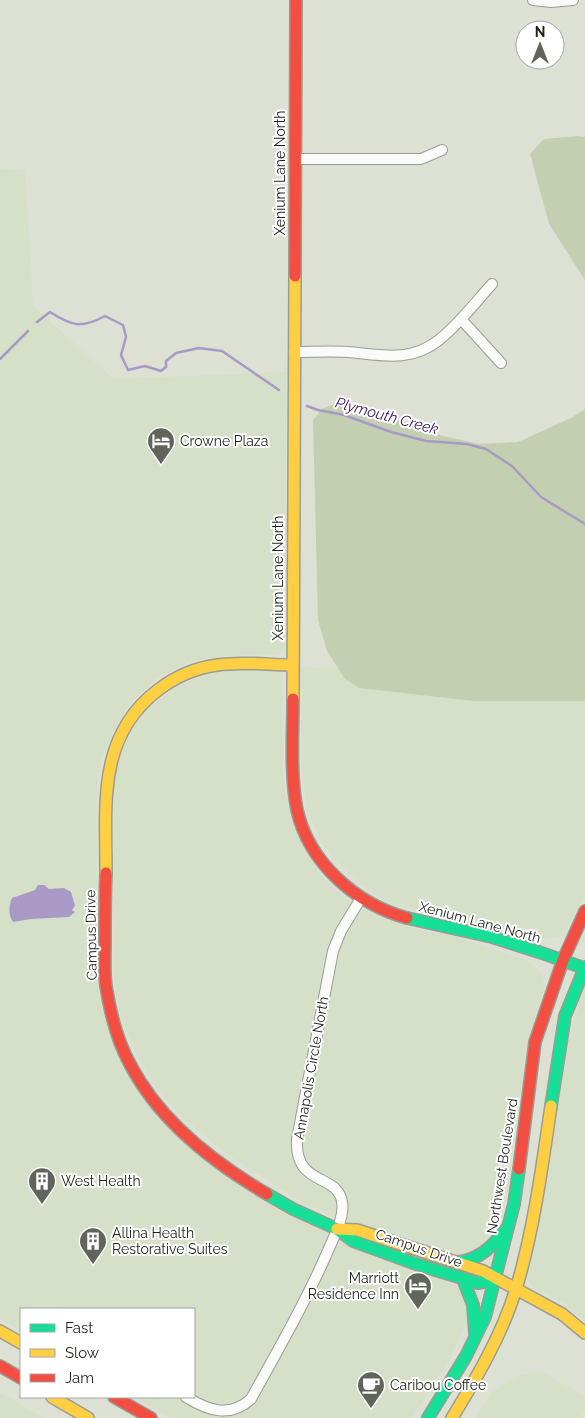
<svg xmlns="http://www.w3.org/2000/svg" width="585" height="1418" font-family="Raleway,sans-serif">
  <rect width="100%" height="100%" fill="#dce1d4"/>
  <!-- built -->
  <path fill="#d6dfc8" d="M0 169 25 170 33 306 114 379 286 372 285 648 283 652 278 654 219 656 189 662 156 679 130 703 115 727 102 757 97 792V980L104 1016 118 1058 142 1098 173 1133 210 1165 309 1224 455 1285 465 1293 469 1307 467 1322 449 1361 412 1418H172L135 1397H194V1309H21V1331L0 1319Z
    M300 667 338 668 345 679 359 688 473 701H585V894L568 928 560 936 548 939 534 937 497 925 410 909 385 900 361 885 336 861 321 842 308 810 303 781Z
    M234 671H279L282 672 283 775 287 802 295 829 306 852 323 878 342 896 374 916 421 930 455 937 526 960 537 969 543 978 544 988 531 1034 512 1147 492 1239 476 1256H454L371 1231 307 1205 231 1157 182 1117 160 1093 136 1053 117 1007 113 962 114 787 118 762 130 734 144 712 174 689 207 673Z
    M585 983V1322L565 1304 533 1288 528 1279 527 1273V1265L547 1185 567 1045Z
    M540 1371 585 1396V1410L581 1418H476L491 1393 516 1376Z
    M0 1393 10 1398 44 1418H0Z"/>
  <!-- green -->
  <path fill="#c4cfb2" d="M578 136 585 137V280L549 224 530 154 544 139Z
    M337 403 368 409 443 436 479 444 518 442 571 418 585 409V701H473L359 688 345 679 327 651 318 620 313 420 322 409Z"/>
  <!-- water -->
  <path fill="#a89ac4" d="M38 885H44L49 889 64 888 71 892 75 906 72 910 75 912 69 917 31 919 13 922C8 915 9 906 12 898L35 890Z"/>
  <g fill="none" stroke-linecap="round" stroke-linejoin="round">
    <!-- stream -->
    <path stroke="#a89ac4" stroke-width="2.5" d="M37 322 50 312C72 326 81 329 105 316L123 325 126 337 121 355 128 370 145 366 161 371 166 367V361L176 353 199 348 222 351 279 390
      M0 359 28 331
      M307 406 318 410 344 415 391 432 426 441 467 444 486 449 512 466 541 497 585 524"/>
    <!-- street casing -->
    <g stroke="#999d93" stroke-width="12">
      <path id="street" d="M533 0 551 2 573 0
        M295 159H421L442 150
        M461 319 501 363
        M294 352C312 352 330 351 348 352 381 355 410 363 439 340 459 324 475 303 492 284
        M186 1397C209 1411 230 1418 251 1399 278 1350 305 1303 327 1253 333 1238 345 1218 342 1202 338 1173 294 1187 297 1139L333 951 341 931 361 898"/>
    </g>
    <!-- fast casing -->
    <g stroke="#999d93" stroke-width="14">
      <path id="fast" d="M407 918 492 937 539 952 584 968
        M551 1106 565 1016 585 967
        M267 1194 293 1209 337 1229 353 1241 416 1264 478 1283 495 1280
        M459 1262C482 1259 494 1244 508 1227
        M463 1279 473 1305 475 1333
        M428 1418 466 1356 485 1317 514 1204 519 1169"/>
    </g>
    <!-- slow casing -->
    <g stroke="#999d93" stroke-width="14">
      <path id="slow" d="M293 699 295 276
        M106 873C106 805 97 736 158 690 175 677 195 668 217 665 242 661 268 665 293 665
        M337 1229 357 1230 483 1271 562 1314 585 1333
        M0 1331 21 1343
        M52 1397 88 1418
        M452 1418C477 1377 502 1335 516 1289 534 1229 542 1167 551 1106"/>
    </g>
    <!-- jam casing -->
    <g stroke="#999d93" stroke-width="14">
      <path id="jam" d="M295 276 296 0
        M293 699C293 736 290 774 297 810 309 863 356 904 407 918
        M106 873C105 895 105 918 105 941 105 956 104 972 106 986 110 1012 118 1043 131 1066 160 1121 214 1163 267 1194
        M519 1169 535 1042 563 960 585 911
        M0 1366 21 1378
        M114 1397 151 1418"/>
    </g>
    <!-- street -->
    <use href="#street" stroke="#fafaf9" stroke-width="10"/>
    <!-- fast -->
    <use href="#fast" stroke="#16e098" stroke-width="11"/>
    <!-- slow -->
    <use href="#slow" stroke="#ffcf43" stroke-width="11"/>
    <!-- jam -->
    <use href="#jam" stroke="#f24e42" stroke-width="11"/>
  </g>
  <!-- icons -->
  <defs>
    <g id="hotel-pin" transform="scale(1.4375)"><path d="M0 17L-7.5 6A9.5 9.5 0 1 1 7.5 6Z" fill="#60645a" stroke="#fff"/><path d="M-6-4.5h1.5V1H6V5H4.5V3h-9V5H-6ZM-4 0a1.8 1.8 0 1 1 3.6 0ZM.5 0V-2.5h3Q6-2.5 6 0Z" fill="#fff"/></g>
    <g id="building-pin" transform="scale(1.4375)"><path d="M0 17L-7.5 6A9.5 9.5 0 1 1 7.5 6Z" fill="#60645a" stroke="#fff"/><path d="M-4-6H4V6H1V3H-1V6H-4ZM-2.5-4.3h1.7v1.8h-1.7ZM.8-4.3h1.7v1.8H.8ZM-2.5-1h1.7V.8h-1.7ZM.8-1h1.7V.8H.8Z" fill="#fff"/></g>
    <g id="cafe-pin" transform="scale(1.4375)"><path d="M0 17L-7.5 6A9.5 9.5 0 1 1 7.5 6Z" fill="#60645a" stroke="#fff"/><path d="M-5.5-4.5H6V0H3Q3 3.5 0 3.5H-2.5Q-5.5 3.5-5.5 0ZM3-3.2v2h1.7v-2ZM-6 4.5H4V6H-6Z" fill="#fff"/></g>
  </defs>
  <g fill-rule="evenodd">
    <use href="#hotel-pin" x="161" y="441"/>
    <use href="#building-pin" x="42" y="1181"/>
    <use href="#building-pin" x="93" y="1241"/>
    <use href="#hotel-pin" x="418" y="1286"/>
    <use href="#cafe-pin" x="371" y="1385"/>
  </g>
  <g text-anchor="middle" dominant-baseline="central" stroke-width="4" stroke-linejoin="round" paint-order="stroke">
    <!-- street labels -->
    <g font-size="14" fill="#1d2118" stroke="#fff">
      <text transform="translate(280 173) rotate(-90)">Xenium Lane North</text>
      <text transform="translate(278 578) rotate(-90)">Xenium Lane North</text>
      <text transform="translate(480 922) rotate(15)">Xenium Lane North</text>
      <text transform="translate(91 935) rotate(-91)">Campus Drive</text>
      <text transform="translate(311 1068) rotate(-80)">Annapolis Circle North</text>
      <text transform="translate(502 1166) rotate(-81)">Northwest Boulevard</text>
      <text transform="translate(419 1248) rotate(19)">Campus Drive</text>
    </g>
    <!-- poi labels -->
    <g font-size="14" fill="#1d2118" stroke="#fff" text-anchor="start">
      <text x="180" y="441">Crowne Plaza</text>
      <text x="61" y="1181">West Health</text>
      <text x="112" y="1233">Allina Health<tspan x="112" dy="16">Restorative Suites</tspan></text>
      <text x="399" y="1278" text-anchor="end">Marriott<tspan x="399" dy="16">Residence Inn</tspan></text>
      <text x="390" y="1385">Caribou Coffee</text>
    </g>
    <!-- water labels -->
    <g font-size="15" font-style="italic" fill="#371363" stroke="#fff">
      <text transform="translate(387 416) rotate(15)">Plymouth Creek</text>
    </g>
  </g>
  <!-- legend -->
  <rect x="20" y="1308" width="175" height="90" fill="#ffffff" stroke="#a5a6a3"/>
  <rect x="30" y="1324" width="25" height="8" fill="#16e098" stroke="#a5a6a3"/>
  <text x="65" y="1333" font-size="15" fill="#1d2118">Fast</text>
  <rect x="30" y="1349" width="25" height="8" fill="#ffcf43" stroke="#a5a6a3"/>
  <text x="65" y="1358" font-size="15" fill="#1d2118">Slow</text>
  <rect x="30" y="1374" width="25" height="8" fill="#f24e42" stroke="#a5a6a3"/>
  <text x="65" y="1383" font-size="15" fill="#1d2118">Jam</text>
  <!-- north arrow -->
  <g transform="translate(540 45)"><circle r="24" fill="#ffffff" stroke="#a5a6a3"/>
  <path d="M0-4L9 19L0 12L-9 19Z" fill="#60645a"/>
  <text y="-8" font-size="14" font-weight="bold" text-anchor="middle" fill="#1d2118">N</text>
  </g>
</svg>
